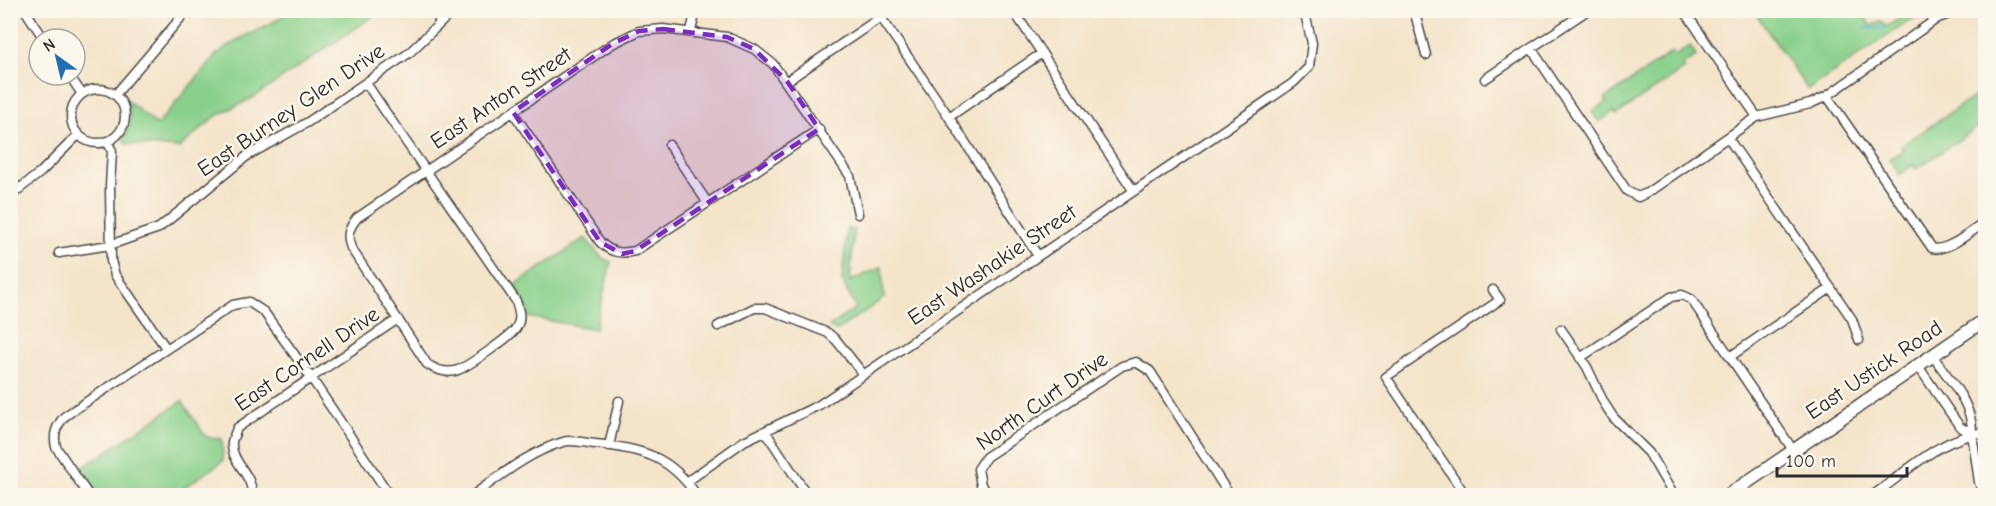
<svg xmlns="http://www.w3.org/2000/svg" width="1996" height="506" font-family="'Comic Neue',sans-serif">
  <rect width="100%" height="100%" fill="#fbf7ec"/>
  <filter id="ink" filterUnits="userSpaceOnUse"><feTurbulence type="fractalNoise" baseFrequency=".0167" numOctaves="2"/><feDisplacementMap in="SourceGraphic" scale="12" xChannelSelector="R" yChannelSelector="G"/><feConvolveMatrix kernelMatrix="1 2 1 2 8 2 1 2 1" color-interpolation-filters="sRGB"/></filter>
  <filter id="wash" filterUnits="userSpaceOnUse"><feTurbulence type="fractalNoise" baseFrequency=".008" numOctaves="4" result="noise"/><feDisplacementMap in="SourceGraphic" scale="24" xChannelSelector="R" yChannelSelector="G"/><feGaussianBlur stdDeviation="1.35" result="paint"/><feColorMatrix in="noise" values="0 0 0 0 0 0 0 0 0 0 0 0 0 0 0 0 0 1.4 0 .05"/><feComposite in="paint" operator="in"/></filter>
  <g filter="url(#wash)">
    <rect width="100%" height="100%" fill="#f4e4ca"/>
    <!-- green -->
    <path fill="#89d08b" stroke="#5a7e5b" stroke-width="1.5" d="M290 11H368L372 17 254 97 216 116 179 148 126 144 123 138C132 125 132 113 125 99L157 125 217 54 239 39 270 24Z
      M1754 11H1860L1871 26 1881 21 1886 27 1911 11H1924L1808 90Z
      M1690 46 1696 56 1682 65 1684 69 1616 115 1613 112 1599 122 1592 112 1607 102 1605 99 1672 52 1675 56Z
      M1984 90 1985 122 1916 169 1913 165 1900 175 1889 159 1903 150 1901 146Z
      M847 229 854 230 850 281 882 267 884 298 836 331 829 327 856 308 842 281Z
      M585 238 602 258 611 262 595 329 528 317 527 308 515 285Z
      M182 401 206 437 222 439 223 461 173 495H98L81 469Z"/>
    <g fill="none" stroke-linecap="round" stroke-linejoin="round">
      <!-- stream -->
      <path stroke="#58b0d5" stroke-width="2" d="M1865 28H1884"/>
    </g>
  </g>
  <g filter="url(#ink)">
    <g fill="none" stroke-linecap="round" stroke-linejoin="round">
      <!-- minor casing -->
      <g stroke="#494743" stroke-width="11">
        <path id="minor" d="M25 10 44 39
          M432 10 441 22
          M876 10 949 117 1038 256
          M1013 10 1133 190
          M1414 10 1426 55
          M1684 10 1757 117
          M1980 10 1986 28
          M691 31 696 10
          M1531 48 1627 191 1638 197 1647 193 1757 117 1810 104 1827 96 1938 18 1960 10
          M69 75 82 94
          M1485 79 1588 10
          M787 81 881 17
          M366 83C415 156 466 228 516 301 519 311 522 319 516 328 511 337 468 366 458 370 447 374 436 370 427 364L351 248C346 235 349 228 357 218L612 44 639 31 663 29 727 37 754 49 773 64 850 176 858 214
          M71 116a27 27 0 1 1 54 0a27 27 0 1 1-54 0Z
          M115 95 184 14 190 10
          M1827 96 1932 248C1947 253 1972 230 1986 222
          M513 112 600 242C611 253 620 254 635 251L819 129
          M949 117 1042 53
          M1728 138 1852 319 1859 340
          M107 141 112 151 110 186 111 261 115 275 166 348
          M669 145 707 202
          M10 178 19 190
          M10 196 41 172 78 135
          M59 253 110 245 159 228 247 156 308 122 409 53 454 10
          M718 326 754 308H765L828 333 837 341 863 374
          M1561 329 1587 367 1604 403 1613 417 1649 453 1674 496
          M1731 356 1831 288
          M1580 358 1671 297 1682 295 1691 299 1793 450
          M1918 366 1960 427 1972 433C1973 404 1949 379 1932 355
          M765 431 808 496
          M1972 433 1979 482 1984 496
          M609 446 619 401
          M688 481 744 441 819 405 1293 83 1309 67 1312 43 1304 10
          M89 496 56 447C53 434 56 426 65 416L233 305 249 302 264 312 312 379 390 496
          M252 496C254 475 230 462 232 442 233 437 236 432 237 428L398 319
          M472 496C500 476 529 452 563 442 572 439 585 443 595 444 641 449 670 455 697 496
          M988 496 981 485 978 469 986 457 1122 366 1136 362 1150 371 1230 496
          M1466 496 1386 377 1500 300 1493 290
          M1872 496C1910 470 1938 438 1986 432"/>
      </g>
      <!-- secondary casing -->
      <g stroke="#494743" stroke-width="15">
        <path id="secondary" d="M1727 496 1986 319"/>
      </g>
      <!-- minor -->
      <use href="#minor" stroke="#fff" stroke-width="8"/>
      <!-- secondary -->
      <use href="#secondary" stroke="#fff" stroke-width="12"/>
    </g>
  </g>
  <!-- marked area -->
  <path fill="#7b2cbf" fill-opacity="0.2" stroke="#7b2cbf" stroke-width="4.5" stroke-dasharray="12 8" stroke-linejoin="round" d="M663 29 727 37 754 49 787 81 819 129 635 251 622 254 600 242 513 112 612 44 639 31Z"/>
  <g text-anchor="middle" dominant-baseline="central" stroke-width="5" stroke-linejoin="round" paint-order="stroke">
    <!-- street labels -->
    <g font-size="22" fill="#2b2b2b" stroke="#fbf7ec">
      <text transform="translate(501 98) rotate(-34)">East Anton Street</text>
      <text transform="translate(291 110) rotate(-34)">East Burney Glen Drive</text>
      <text transform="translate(992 265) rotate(-34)">East Washakie Street</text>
      <text transform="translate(307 359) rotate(-34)">East Cornell Drive</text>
      <text transform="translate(1874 370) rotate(-34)">East Ustick Road</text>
      <text transform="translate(1042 401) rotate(-35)">North Curt Drive</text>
    </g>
  </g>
  <!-- margin -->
  <rect width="1996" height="506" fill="none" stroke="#fbf7ec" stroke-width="36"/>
  <!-- north arrow -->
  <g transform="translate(57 57) rotate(326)"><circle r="28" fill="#fbf7ec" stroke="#a8a59f" stroke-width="1.5"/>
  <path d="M0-4.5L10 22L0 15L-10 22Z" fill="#1f6fb2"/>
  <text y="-9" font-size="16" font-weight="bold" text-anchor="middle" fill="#2b2b2b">N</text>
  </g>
  <!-- scale -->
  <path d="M1777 467v9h130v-9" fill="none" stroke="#2b2b2b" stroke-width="3"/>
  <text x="1786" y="467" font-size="18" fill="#2b2b2b" stroke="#fbf7ec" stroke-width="4.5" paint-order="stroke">100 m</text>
</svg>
